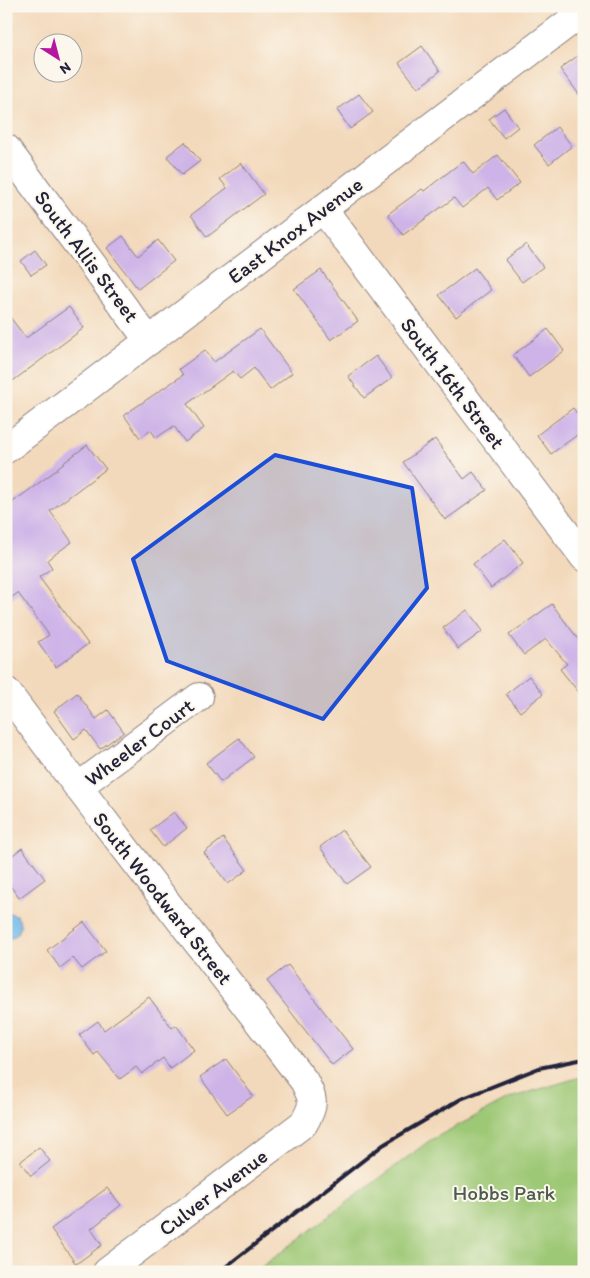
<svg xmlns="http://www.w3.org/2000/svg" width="590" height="1278" font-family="Itim,sans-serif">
  <rect width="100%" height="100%" fill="#fbf7ec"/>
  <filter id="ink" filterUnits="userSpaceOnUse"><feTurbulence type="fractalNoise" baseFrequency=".02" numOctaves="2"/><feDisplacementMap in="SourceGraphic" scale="10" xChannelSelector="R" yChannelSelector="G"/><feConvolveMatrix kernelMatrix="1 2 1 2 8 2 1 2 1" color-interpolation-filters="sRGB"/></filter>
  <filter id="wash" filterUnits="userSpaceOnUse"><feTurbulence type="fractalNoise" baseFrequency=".0096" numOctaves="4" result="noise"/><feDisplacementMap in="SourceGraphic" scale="20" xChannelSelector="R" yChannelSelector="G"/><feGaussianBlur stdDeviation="1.12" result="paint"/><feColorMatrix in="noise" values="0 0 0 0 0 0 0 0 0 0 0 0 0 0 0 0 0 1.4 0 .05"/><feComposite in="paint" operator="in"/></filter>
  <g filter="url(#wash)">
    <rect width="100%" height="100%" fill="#f3d9bb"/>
    <!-- green -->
    <path fill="#9dc875" stroke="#607558" d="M584 1076V1272H255L429 1141 510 1098Z"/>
    <!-- water -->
    <path fill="#73baea" stroke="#4a6e92" d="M6 912 16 915C24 925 20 937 7 939Z"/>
    <g id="blocks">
      <!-- building -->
      <path fill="#ceb3e8" d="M422 46 440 71 418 88 399 63Z
        M584 51V101L560 69Z
        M359 94 373 112 350 129 337 110Z
        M504 108 518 127 504 138 489 119Z
        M557 127 572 146 549 164 534 145Z
        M185 142 200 161 182 175 167 156Z
        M498 155 520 183 497 200 488 188 462 208 454 198 403 235 388 214 422 189 424 191 463 161 473 174Z
        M241 163 264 194 207 237 191 215 227 188 220 179Z
        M123 236 138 256 158 240 174 261 138 289 107 248Z
        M526 244 543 267 522 282 505 260Z
        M35 250 46 265 31 275 21 261Z
        M475 268 491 290 456 317 439 295Z
        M321 270 358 321 331 340 294 289Z
        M69 307 84 328 6 386V312L26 338Z
        M260 329 292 373 270 390 254 368 240 379 233 371 187 404 204 428 185 442 174 426 156 438 151 430 140 438 124 415 183 375 179 369 205 350 214 362Z
        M548 329 564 351 529 377 513 355Z
        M376 356 392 378 364 398 348 376Z
        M573 408 584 423V430L551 454 537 435Z
        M435 439 464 479 473 472 487 490 445 520 403 462Z
        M87 445 106 469 50 511 72 542 47 560 52 568 39 577 88 644 56 667 38 642 49 635 18 593 6 601V507L58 469 57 468Z
        M505 539 523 563 491 588 473 564Z
        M552 604 584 647V699L560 669 567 664 546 639 524 655 509 635Z
        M467 610 483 631 458 649 443 628Z
        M529 676 543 694 520 712 506 694Z
        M77 693 96 719 108 710 124 732 100 749 86 730 74 739 54 711Z
        M239 738 254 757 221 782 206 763Z
        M174 812 187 828 163 847 150 830Z
        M342 830 371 867 347 884 320 847Z
        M223 838 247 870 228 884 204 853Z
        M22 848 45 879 19 898 6 880V860Z
        M84 922 106 951 82 969 73 958 60 968 47 950Z
        M288 965 353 1049 332 1065 267 981Z
        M149 997 172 1028 176 1025 194 1050 170 1068 163 1058 142 1074 136 1067 120 1079 98 1052 94 1055 79 1035 98 1021 104 1030Z
        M226 1059 253 1096 227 1114 200 1077Z
        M39 1147 50 1161 31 1176 20 1162Z
        M107 1188 121 1205 91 1229 102 1245 76 1264 51 1229Z"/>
    </g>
  </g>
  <g filter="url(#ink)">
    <use href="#blocks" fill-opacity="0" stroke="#8a7e7b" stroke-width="1"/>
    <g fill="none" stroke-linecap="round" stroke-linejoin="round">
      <!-- minor casing -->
      <g stroke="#8a7e7b" stroke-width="30">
        <path id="minor" d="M6 148 149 341
          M323 209 584 557
          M6 449 584 11
          M6 691 78 787 304 1081C314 1101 315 1103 304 1123L107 1272
          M78 787 199 697"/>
      </g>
      <!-- minor -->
      <use href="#minor" stroke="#fff" stroke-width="28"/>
      <!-- rail -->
      <path stroke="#22223b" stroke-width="4" d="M219 1272 383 1145 461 1099 539 1068 584 1059"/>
    </g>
  </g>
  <!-- marked area -->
  <path fill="#1d4ed8" fill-opacity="0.2" stroke="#1d4ed8" stroke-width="4" stroke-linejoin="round" d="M275 455 412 488 427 588 323 719 167 661 133 559Z"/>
  <g text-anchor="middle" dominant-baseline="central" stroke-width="4" stroke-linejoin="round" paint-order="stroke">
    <!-- street labels -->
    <g font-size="21" fill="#22223b" stroke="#fbf7ec">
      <text transform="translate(295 230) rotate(-37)">East Knox Avenue</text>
      <text transform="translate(87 256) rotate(53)">South Allis Street</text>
      <text transform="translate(453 383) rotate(53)">South 16th Street</text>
      <text transform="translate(139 742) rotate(-37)">Wheeler Court</text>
      <text transform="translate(163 898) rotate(52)">South Woodward Street</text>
      <text transform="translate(213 1192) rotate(-37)">Culver Avenue</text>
    </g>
    <!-- park labels -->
    <g font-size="21" fill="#4d5c4f" stroke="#fbf7ec">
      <text x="504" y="1192">Hobbs Park</text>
    </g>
  </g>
  <!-- margin -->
  <rect width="590" height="1278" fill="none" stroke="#fbf7ec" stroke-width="25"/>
  <!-- north arrow -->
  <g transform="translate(58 58) rotate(144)"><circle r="24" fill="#fbf7ec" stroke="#a4a2a5"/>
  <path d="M0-4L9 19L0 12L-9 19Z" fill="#b5179e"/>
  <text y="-8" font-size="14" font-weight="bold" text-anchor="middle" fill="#22223b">N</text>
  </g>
</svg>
